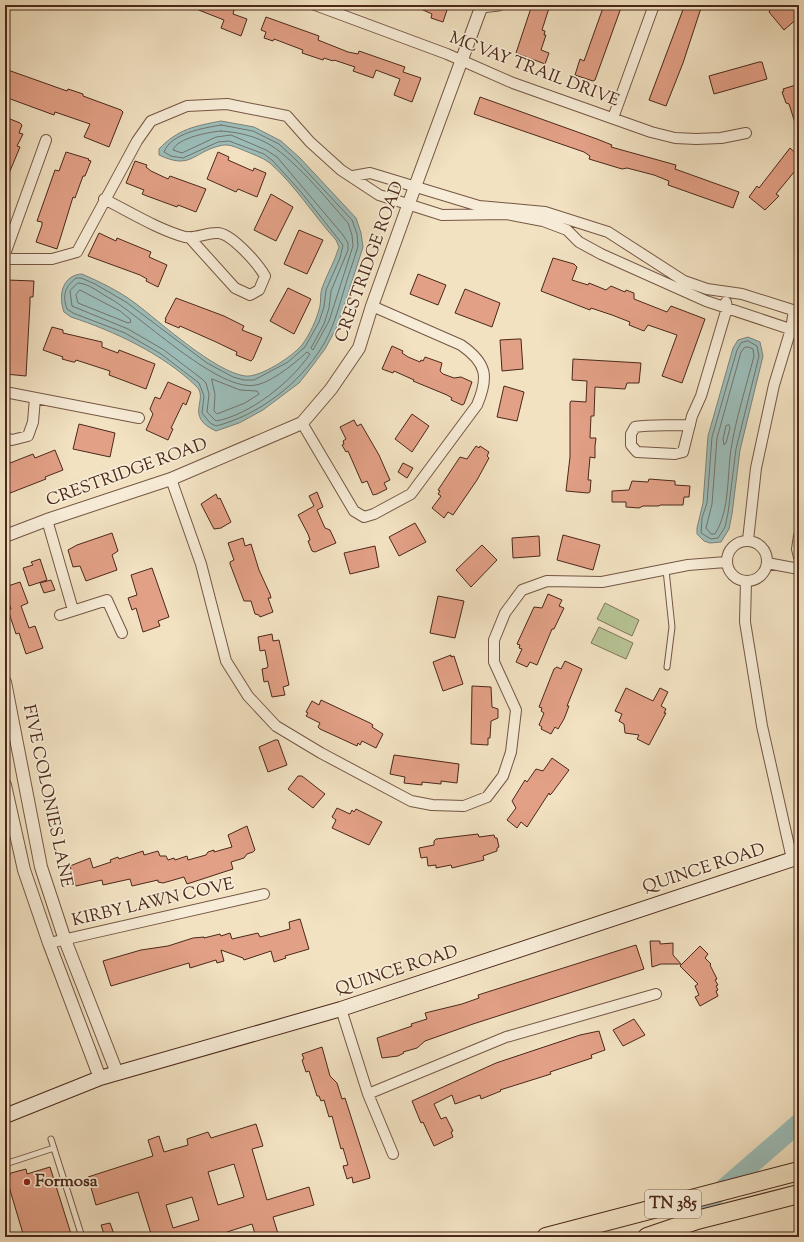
<svg xmlns="http://www.w3.org/2000/svg" width="804" height="1242" font-family="'Sorts Mill Goudy',serif">
  <rect width="100%" height="100%" fill="#f2e2c2"/>
  <filter id="stains"><feTurbulence type="fractalNoise" baseFrequency=".005" numOctaves="4"/><feColorMatrix values="0 0 0 0 .2 0 0 0 0 .09 0 0 0 0 .02 0 0 0 .5 -.17"/></filter>
  <radialGradient id="worn" r=".72"><stop offset=".6" stop-color="#630" stop-opacity="0"/><stop offset="1" stop-color="#630" stop-opacity=".3"/></radialGradient>
  <!-- green -->
  <path fill="#b7c496" stroke="#817658" d="M605 603 639 620 632 636 597 619Z
    M599 627 633 643 626 659 591 643Z"/>
  <!-- water -->
  <path fill="#9cbdb9" stroke="#7c8179" d="M221 121 254 127 281 141 300 158 356 218 361 233 363 247 338 325 325 349 307 373 299 383 263 410 239 423 216 431C183 416 210 399 196 386 163 354 114 331 71 317L64 312C58 296 62 275 82 274 100 282 119 291 135 303 160 322 215 372 245 376 260 378 293 356 302 345 310 334 317 319 320 306 321 301 320 294 322 288 327 274 335 261 339 247L336 240C314 216 295 185 270 163 262 157 252 154 243 150 235 147 228 143 219 146 192 153 191 170 159 155V149C178 129 195 126 221 121Z
    M748 337 760 342 763 356 740 450 732 514 729 529 721 542 710 543 704 541 697 534V528L703 503 708 436 733 348 738 340Z"/>
  <g fill="none" stroke-linecap="round" stroke-linejoin="round">
    <!-- shore -->
    <path stroke="#74726a" stroke-width="1" d="M221 125 253 131 279 144 297 161 352 220 357 234 358 246C354 261 348 275 344 290 338 310 333 329 322 347 299 384 259 415 216 426L210 423 202 413 204 396 199 383 161 354 125 333 73 313 67 309C62 295 65 287 76 278H81L95 284 126 302 207 363 233 377 244 380H254L288 362 305 347 319 322 324 307 326 290 340 258 343 245 301 192 273 161 264 154 229 141 218 142 183 158 171 156 164 152C171 133 204 128 221 125Z
      M221 131C236 132 251 135 265 142 291 155 328 200 348 223L352 235 353 246 329 321 313 350 311 348 324 324 329 308 331 291 348 250V243L343 235 277 157 266 150 231 135 216 137 182 153 173 150C177 138 209 132 221 131Z
      M78 283C89 283 101 294 111 299 143 318 220 393 256 385 272 382 295 363 307 352L310 354C291 382 250 415 216 421L207 412 209 394 206 383 202 379 164 350 128 329 72 306 70 291Z
      M80 290 120 311 130 319 131 322 128 323 78 303 76 295Z
      M748 341 757 346 759 356 736 449 728 513 725 527 718 538 711 539 701 533 702 518 707 503 712 437 737 350 741 343Z
      M748 347 753 349 754 356C746 387 736 418 731 449 727 476 730 510 715 534H711L706 528 712 504 717 438 741 352 744 348Z
      M212 379 240 390 257 391 259 394 245 403 217 414 214 411 215 395Z
      M729 425 730 428 726 443 724 445 723 439 726 426Z"/>
    <!-- river -->
    <path stroke="#9cbdb9" stroke-width="19" d="M678 1228 799 1123"/>
  </g>
  <!-- building -->
  <path fill="#e2a086" stroke="#4b281a" fill-rule="evenodd" d="M186 5H231L235 7 233 14 247 19 241 36 221 28 224 20Z
    M412 5H435L447 10 443 22 431 18 432 14Z
    M532 5H550L542 30 545 31 544 35H546L541 50 549 53 545 64 516 53Z
    M604 5H622L595 80 593 81 575 75 580 59 584 61Z
    M686 5H702L683 63 666 106 649 100 684 7H686Z
    M766 5H794L799 11V17L784 30 769 12 770 10Z
    M266 17 319 36 318 40 348 52 358 54 359 51 405 67 403 72 421 78 412 102 394 95 400 79 376 70 373 78 353 71 355 67 334 60 333 61 324 58 323 60 302 53 303 50 274 39 273 41 264 38 266 32 261 30Z
    M759 62H762L767 79 714 94 709 76Z
    M5 69 67 91 68 89 83 94V96L121 110 123 112 109 147 84 137 90 124 55 112 54 115 5 97Z
    M799 84V128L797 129 789 104 786 103 782 92 784 91 783 89Z
    M480 97 597 139 612 145 611 147 676 165 675 169 739 192 733 208 668 185 669 181 654 175 627 168 622 169 589 159 590 156 584 152 474 114Z
    M5 117 20 123 22 125 19 133 23 134 17 146 20 147 5 183Z
    M790 148 799 156V166L776 194 779 196 765 210 749 197 757 186 759 188Z
    M66 152 89 159 88 160 91 161 85 176H83L75 198 73 197 57 249 36 242 42 225V222L37 221 55 170 59 171Z
    M218 152 229 157 228 160 253 171 254 168 266 173 257 197 238 189 236 192 207 179Z
    M135 161 147 165 146 167 151 171 168 179 170 176 206 189 196 212 178 205 177 207 147 196 142 194 144 190 126 183Z
    M271 194 293 207 276 241 254 230Z
    M299 230 323 240 307 274 284 264Z
    M99 233 116 241 117 238 151 252 149 257 167 265 158 287 146 281 147 279 140 275 88 256Z
    M553 258 574 264 577 267 572 280 588 285 589 283 606 290 611 286 625 292 626 290 634 293V299L667 312 671 306 705 319 682 383 662 376 677 335 648 325 644 331 629 325 630 322 612 315 591 308 590 310 541 291Z
    M418 274 446 285 438 305 410 294Z
    M7 280 34 281 33 297H30V303L26 376 5 374V300Z
    M288 288 311 299 294 334 270 321Z
    M465 289 500 303 492 327 455 313Z
    M176 298 224 316 244 326 242 330 262 338 253 359 251 361 236 355 237 352 216 342 180 326 179 328 165 322 166 319H165Z
    M52 327 63 330V333L102 342V347L118 353 119 350 155 364 146 389 109 375 110 371 76 360 75 362H73L62 359 63 357 43 350Z
    M518 339H521L523 369 502 371 500 340Z
    M392 346 403 351 402 353 408 357 420 362 421 360 423 361 425 357 442 363 440 371 443 374 454 378 461 377 472 382 464 404 462 405 451 400 452 398 447 395 413 381 414 380 394 371 393 373 382 369Z
    M573 359 641 363 639 383H627L625 389 595 387 594 416H591L590 438H596L595 446V458L590 457 588 480H591L590 492 588 493 566 491 570 457V403L571 401 586 402 587 381 572 380Z
    M168 382 191 392 186 405 183 403 173 424 171 428 173 429 168 440 146 430 153 414 150 409 155 397 160 399Z
    M504 386 524 392 517 421 497 417Z
    M412 414 429 426 412 452 395 439Z
    M354 420 357 426 361 424 379 455 390 480 384 483 387 489 377 494 373 495 367 481 362 483 348 451 346 452 342 445 344 444 343 441 346 439 340 427Z
    M79 424 115 433 110 457 73 449Z
    M476 446 479 448 480 446 489 452 487 456 489 458 477 480 453 515 448 512 444 518 432 508 441 496 438 494 440 491 438 490 460 457 467 459Z
    M55 450 63 470 45 477 46 479 5 495V465L33 454 35 458Z
    M403 463 413 468 407 478 398 472Z
    M649 479 675 481V485L690 486 689 497H684L683 505H660L659 506H643L639 508 626 507V502H612V491L629 490 632 481 648 482Z
    M317 492 323 507 317 510 325 528 330 530 336 543 315 552 312 551 308 541 310 540 308 534 298 515 314 506 309 496Z
    M216 494 218 499 220 498 231 522 221 528 214 529 201 504Z
    M415 523 426 542 399 556 389 537Z
    M112 533 118 551 112 555 117 570 86 581 80 566 73 567 68 550 77 545Z
    M563 535 600 545 593 570 557 560Z
    M539 536 540 556 513 558 512 538Z
    M243 538 245 546 251 544 259 570 270 594 271 598H268L273 612 260 617 259 615 255 614 251 601H244L230 564V562L234 560 228 543Z
    M482 545 497 560 471 587 456 570Z
    M375 546 379 567 350 574 344 553Z
    M40 559 47 580 29 586 23 568 33 565 31 562Z
    M152 568 169 617 158 621 160 626 143 632 136 608 132 610 128 598 137 595 131 575Z
    M51 580 55 590 44 593 40 583Z
    M20 582 28 603 21 606 29 628 35 626 43 648 26 654 19 633 16 634 8 610 11 609 5 592V587Z
    M548 594 562 600 559 606 564 608 554 629H552L537 665 530 662 527 667 516 662 522 649 519 648 520 645 517 644 534 607 542 608Z
    M438 596 464 601 455 638 430 633Z
    M272 634 273 641 279 640 289 685 283 687 285 695 272 697 268 681 264 682 262 669 267 668 268 666 265 650 260 651 258 637Z
    M451 655V657L454 656 463 684 443 691 433 662Z
    M565 661 582 669 567 706H569L564 719 558 729 555 727 551 734 541 729 542 727 539 725 544 713 541 711 542 708 539 707 554 669 557 667 561 669Z
    M472 686 491 687 492 707 498 709V718L491 721 490 738H488V745L471 744Z
    M626 688 653 701 660 688 668 692 661 706 666 709 664 713H666L649 745 637 739 639 735 625 733 624 724 619 721 622 714 615 711Z
    M321 700 370 723 373 725 372 727 383 734 376 748 362 741 360 745 358 743 357 746 320 729 318 727 320 723 306 716 308 713 306 712 312 701 319 705Z
    M275 740H278L287 765 268 772 259 747Z
    M394 755 459 764 457 783 441 781V784L422 782V785L404 783 405 777 390 774Z
    M552 758 569 770 552 793 550 795 549 793 527 827 521 822 517 828 507 820 516 808 512 801 525 780 527 782 536 769 543 771Z
    M298 776H302L325 794 313 808 288 789Z
    M337 808 350 814 352 810 354 812 356 809 382 822 369 845 332 828 336 820 332 817Z
    M247 826 255 850 253 852 247 854 244 858 231 862 233 869 187 884 184 877 163 883 158 882V880L132 886 130 879 103 885 102 880 76 886 70 866 90 858 93 868 111 862 110 860 118 857 119 859 143 851 144 855 158 851 160 856H166L168 860 174 858 175 860 187 856 188 860 206 855 208 852 214 850V852L232 847 228 835Z
    M478 834 479 837 494 835 495 838H497L499 847 497 848V851L483 856 484 860 452 868 451 865 436 868V865L428 866 427 857 421 858 419 848 434 845V841L436 839Z
    M300 919 309 949 285 956 286 958 274 962 271 951 244 960 243 958 221 950 224 961 217 963 216 960 190 968 189 963 111 986 103 961 141 950 168 946 193 938 204 937V938L220 934 221 936 230 933 232 939 258 933 260 937 290 929 289 922Z
    M650 941H660V944L673 943V955L681 964H661L652 967Z
    M636 945 644 969 473 1024 425 1041 417 1048 403 1052 404 1053 398 1056 382 1058 377 1038 412 1026 411 1024 427 1019 425 1013 462 1004 479 998 478 995Z
    M700 946 708 954 705 958 711 964 710 965 717 979 715 980 718 985 716 986 718 990 716 991 718 996 700 1006 695 997 699 995 695 986 698 984 680 966Z
    M634 1019 645 1035 623 1046 613 1030Z
    M599 1031 605 1050 591 1055 592 1058 550 1072 551 1074 500 1090 501 1091 481 1099 480 1095 455 1104 452 1095 434 1104 441 1119 446 1117 453 1131 451 1132 453 1137 434 1146 423 1122 421 1123 412 1101 496 1063 580 1035Z
    M322 1047 330 1076 337 1083 342 1099 345 1098 369 1173 370 1178 353 1183 352 1177 347 1179 343 1166 348 1165 343 1148 341 1149 332 1116 329 1117 324 1100 321 1101 319 1096H317L309 1071 306 1072 302 1060 304 1059 302 1054Z
    M256 1124 263 1146 252 1149 267 1200 309 1187 314 1205 273 1217 279 1237H256L252 1224 227 1232 228 1237H152L138 1192 96 1205 88 1177 153 1156 148 1140 159 1136 164 1152 188 1145 187 1139 208 1132 211 1138ZM234 1164 244 1197 218 1205 208 1172ZM192 1197 199 1220 173 1228 166 1205Z
    M50 1167 72 1237H24L7 1180 11 1173 26 1169 27 1174Z
    M110 1223 115 1237H105L101 1225Z"/>
  <g fill="none" stroke-linecap="round" stroke-linejoin="round">
    <!-- service casing -->
    <g stroke="#755644" stroke-width="7">
      <path id="service" d="M481 10 499 8 504 5
        M666 570 672 627 667 667
        M51 1139 82 1237
        M5 1164 54 1148
        M5 1228 8 1237"/>
    </g>
    <!-- minor casing -->
    <g stroke="#755644" stroke-width="12">
      <path id="minor" d="M315 5 447 54 513 83 651 132 675 138 696 139 721 138 746 133
        M613 118 654 5
        M353 176 370 173 479 206 545 212 608 232 684 281 707 289 742 294 799 312
        M104 199C130 212 157 229 185 237 195 239 206 233 216 233 230 231 258 264 265 276L259 290 250 295 235 288 189 237
        M5 254 46 140
        M5 259H52L77 252 137 141 151 121 187 106 227 104 287 116 310 142 341 170 379 195 442 215 506 214 543 221 567 230 579 242 601 254 706 301 799 332
        M5 392 139 418
        M302 423 354 511 364 517 374 514 411 494 477 405C489 377 487 363 461 345L372 306
        M690 425C671 426 652 424 635 427L631 434V445L637 452 675 454 683 452 692 416 701 396 727 308 726 302
        M5 438 12 440 28 436 33 422 35 398
        M171 479 201 564 226 661 248 696 276 726 321 753 411 801 432 805 464 806 487 797 503 776 511 752 516 710 494 662V640L505 613 522 590 547 581 602 582 688 565 726 562
        M47 520 73 610
        M799 536 797 549 799 557
        M748 540 756 468 774 385 791 329 794 310
        M727 561a20 20 0 1 1 40 0a20 20 0 1 1-40 0Z
        M767 563 799 569
        M746 581 745 622 762 726 792 859
        M60 615 107 600 122 633
        M49 943 264 894
        M341 1009 368 1094 393 1154
        M368 1094 506 1037 656 994"/>
    </g>
    <!-- tertiary casing -->
    <g stroke="#755644" stroke-width="14">
      <path id="tertiary" d="M5 536 47 520 171 479 302 423 331 389 359 348 372 306 409 203 482 5
        M5 682 41 867 65 940 117 1073
        M5 785 24 870 49 943 100 1078"/>
    </g>
    <!-- secondary casing -->
    <g stroke="#4b281a" stroke-width="16">
      <path id="secondary" d="M5 1116 100 1078 341 1009 799 857"/>
    </g>
    <!-- motorway casing -->
    <g stroke="#4b281a" stroke-width="20">
      <path id="motorway" d="M546 1237 799 1171
        M647 1237 697 1220 799 1194"/>
    </g>
    <!-- service -->
    <use href="#service" stroke="#f7ecd7" stroke-width="5"/>
    <!-- minor -->
    <use href="#minor" stroke="#f7ecd7" stroke-width="10"/>
    <!-- tertiary -->
    <use href="#tertiary" stroke="#f7ecd7" stroke-width="12"/>
    <!-- secondary -->
    <use href="#secondary" stroke="#f7ecd7" stroke-width="14"/>
    <!-- motorway -->
    <use href="#motorway" stroke="#f2e2c2" stroke-width="18"/>
  </g>
  <!-- markers -->
  <circle fill="#8f2418" stroke="#f7ecd7" stroke-width="1.5" cx="27" cy="1182" r="4"/>
  <g text-anchor="middle" dominant-baseline="central" stroke-width="3.5" stroke-linejoin="round" paint-order="stroke">
    <!-- shield labels -->
    <rect fill="#f7ecd7" stroke="#7f6353" stroke-width="1" x="645" y="1190" width="56" height="28" rx="3"/>
    <g font-size="16" font-weight="bold" fill="#4b281a">
      <text x="673" y="1204">TN 385</text>
    </g>
    <!-- street labels -->
    <g font-size="17" fill="#4b281a" stroke="#f7ecd7">
      <text transform="translate(534 70) rotate(21)">MCVAY TRAIL DRIVE</text>
      <text transform="translate(370 262) rotate(-70)">CRESTRIDGE ROAD</text>
      <text transform="translate(127 473) rotate(-20)">CRESTRIDGE ROAD</text>
      <text transform="translate(47 796) rotate(78)">FIVE COLONIES LANE</text>
      <text transform="translate(704 869) rotate(-18)">QUINCE ROAD</text>
      <text transform="translate(153 903) rotate(-13)">KIRBY LAWN COVE</text>
      <text transform="translate(397 971) rotate(-18)">QUINCE ROAD</text>
    </g>
    <!-- poi labels -->
    <g font-size="17" font-weight="bold" fill="#4b281a" stroke="#f7ecd7" text-anchor="start">
      <text x="35" y="1182">Formosa</text>
    </g>
  </g>
  <!-- margin -->
  <rect width="804" height="1242" fill="none" stroke="#f2e2c2" stroke-width="20"/>
  <rect x="6" y="6" width="792" height="1230" fill="none" stroke="#4b281a" stroke-width="2"/>
  <rect x="10" y="10" width="784" height="1222" fill="none" stroke="#4b281a"/>
  <rect width="100%" height="100%" filter="url(#stains)"/>
  <rect width="100%" height="100%" fill="url(#worn)"/>
</svg>
